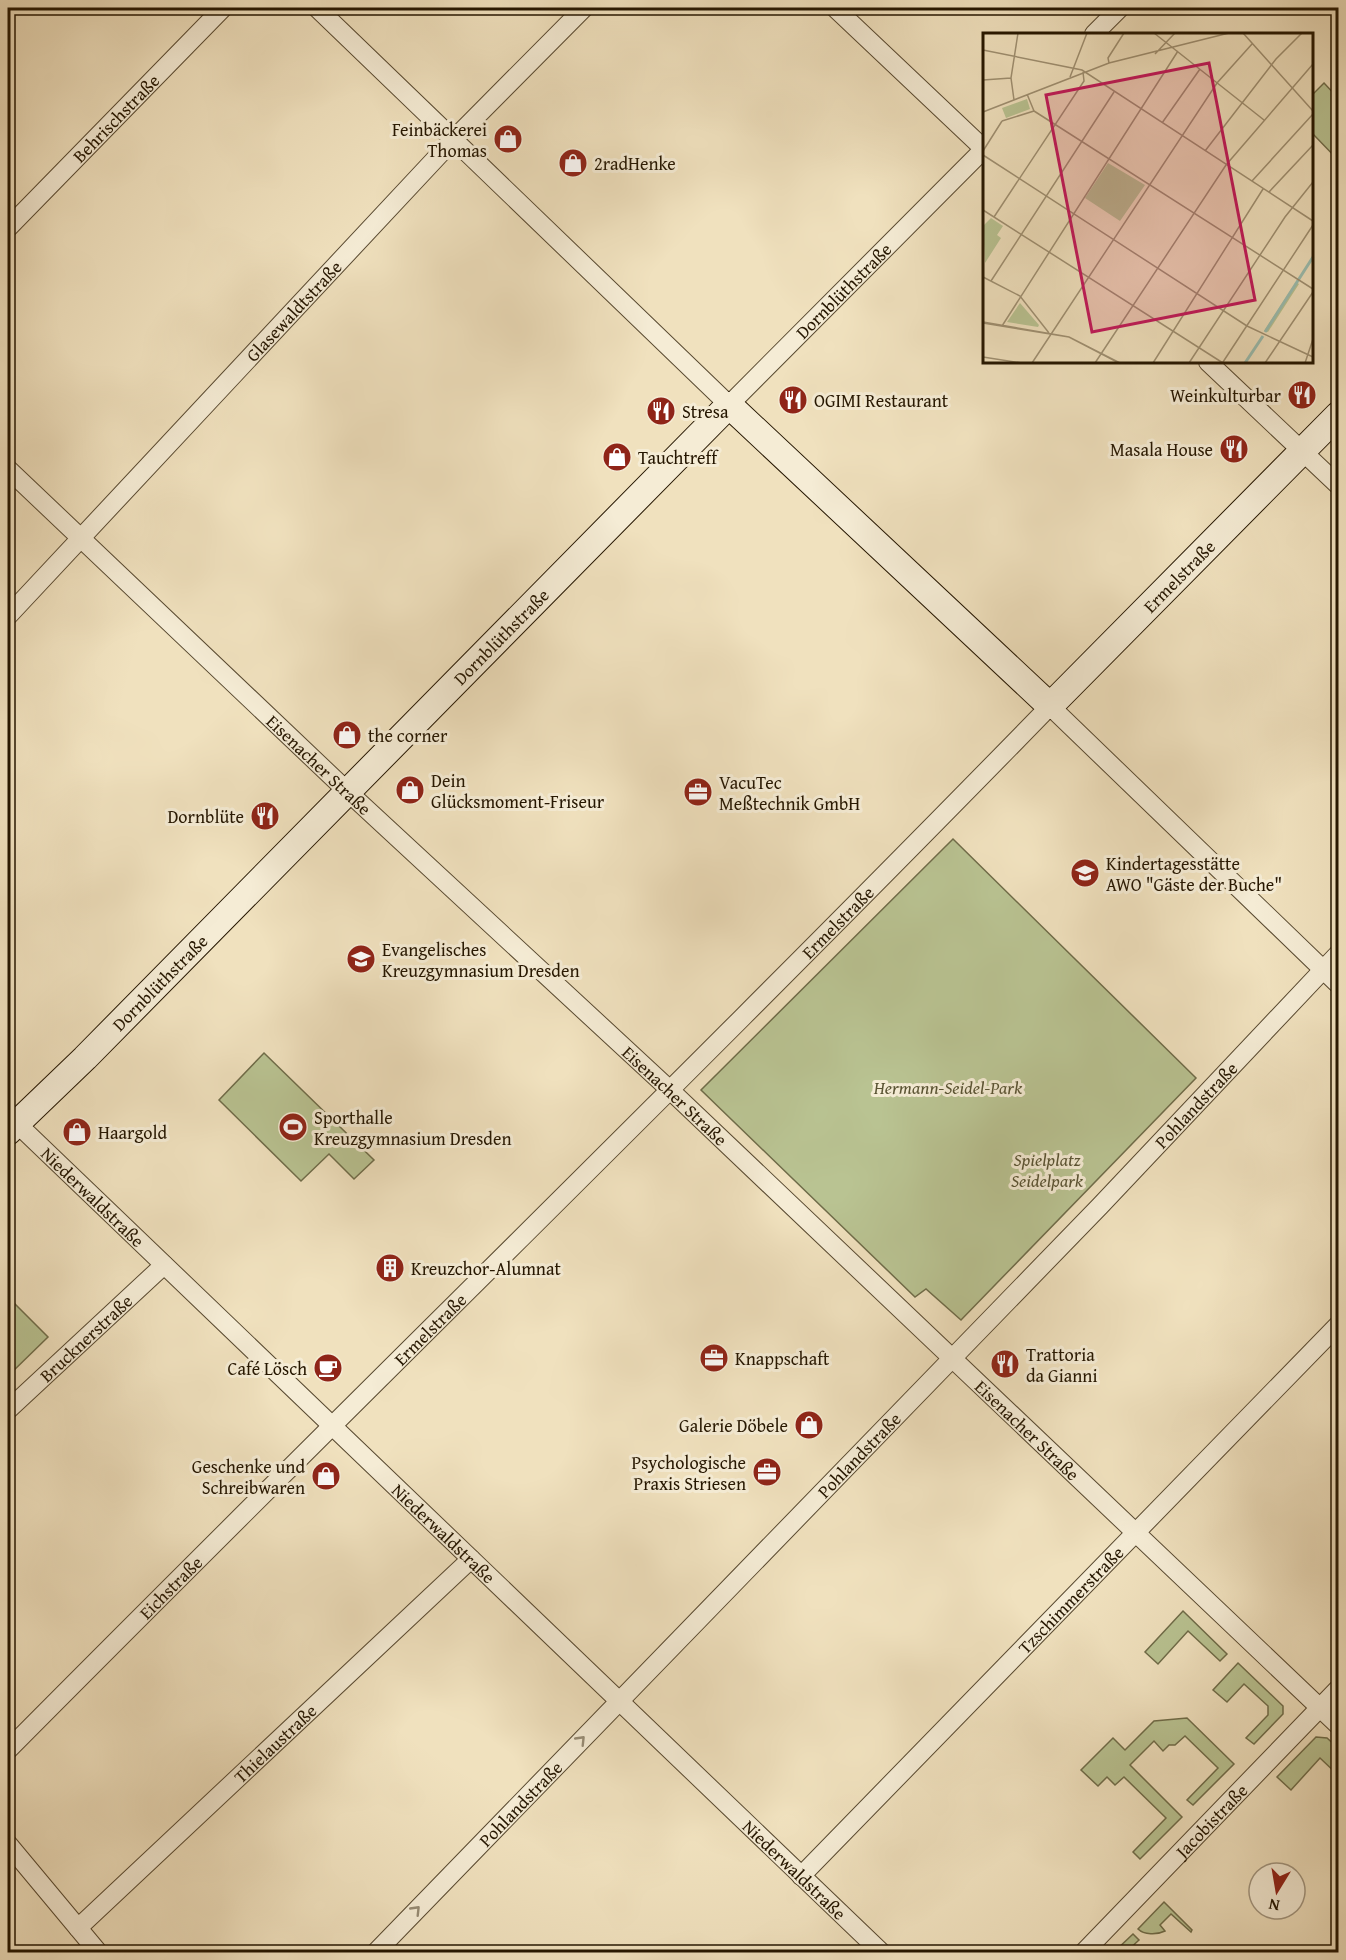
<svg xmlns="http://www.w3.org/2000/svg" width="1346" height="1960" font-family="'Gentium Book Plus',serif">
  <rect width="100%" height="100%" fill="#f0e1be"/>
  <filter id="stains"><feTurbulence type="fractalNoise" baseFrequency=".00333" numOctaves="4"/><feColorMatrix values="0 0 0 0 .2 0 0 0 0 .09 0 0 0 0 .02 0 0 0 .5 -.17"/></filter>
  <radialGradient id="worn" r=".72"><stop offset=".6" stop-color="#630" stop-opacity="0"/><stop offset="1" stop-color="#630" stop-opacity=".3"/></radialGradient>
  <!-- green -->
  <path fill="#b9c392" stroke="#6f6c49" stroke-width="1.5" d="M1324 83 1338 98V160L1312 133V95Z
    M953 839 1196 1078 961 1320 926 1289 915 1297 701 1090Z
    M264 1053 374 1160 354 1179 329 1154 301 1181 219 1100Z
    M8 1297 48 1337 8 1376Z
    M1183 1611 1227 1654 1220 1661 1188 1631 1158 1664 1145 1652Z
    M1238 1663 1283 1706V1714L1254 1744 1246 1738 1268 1715V1706L1244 1684 1227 1702 1213 1690Z
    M1187 1718 1234 1764 1193 1805 1187 1800 1218 1768 1185 1736 1175 1745H1169L1163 1751 1154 1741 1130 1765 1182 1817 1140 1859 1133 1852 1166 1818 1124 1777 1115 1785 1107 1777 1098 1786 1081 1770 1113 1738 1125 1750 1154 1721Z
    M1316 1737 1327 1738 1338 1748V1775L1320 1758 1291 1790 1277 1777Z
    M1164 1902 1192 1930 1191 1932 1171 1914 1160 1925 1165 1931C1157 1935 1144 1935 1138 1929Z
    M1133 1934 1139 1940 1126 1952H1114Z"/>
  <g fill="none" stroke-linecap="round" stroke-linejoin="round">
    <!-- street casing -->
    <g stroke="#584930" stroke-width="20">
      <g id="street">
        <path id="s1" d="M317 8 729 405 984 149"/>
        <path d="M835 8 984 149"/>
        <path d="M1094 34 1120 8"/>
        <path id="s2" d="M8 228 223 8"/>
        <path d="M1208 362 1338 485"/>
        <path id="s3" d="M8 469 347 791 670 1090 1338 1725"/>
        <path id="s4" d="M8 616 453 140 584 8"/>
        <path id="s5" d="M8 1115 881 1952"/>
        <path id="s6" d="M8 1410 164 1265"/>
        <path id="s7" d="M8 1750C354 1401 707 1058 1050 706L1338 984"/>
        <path d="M8 1844 98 1952"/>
        <path id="s8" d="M801 1876 1338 1325"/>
        <path id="s9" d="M78 1928 471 1559"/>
        <path id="s10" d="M376 1952 1100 1206 1338 954"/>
        <path id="s11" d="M1084 1952 1338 1689"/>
      </g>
    </g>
    <!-- secondary casing -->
    <g stroke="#251600" stroke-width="28">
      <g id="secondary">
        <path id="s12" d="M8 1132 85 1058 729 405 1050 706 1338 415"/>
      </g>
    </g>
    <!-- street -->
    <use href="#street" stroke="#f5ecd5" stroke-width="18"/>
    <!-- secondary -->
    <use href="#secondary" stroke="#f5ecd5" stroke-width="26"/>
  </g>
  <!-- one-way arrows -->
  <defs><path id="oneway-chevron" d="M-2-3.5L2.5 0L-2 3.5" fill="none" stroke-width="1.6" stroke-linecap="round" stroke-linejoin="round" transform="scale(1.5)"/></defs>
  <g stroke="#978c75">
    <use href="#oneway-chevron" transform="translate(581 1740) rotate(-46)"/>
    <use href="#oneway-chevron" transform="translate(416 1910) rotate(-46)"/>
  </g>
  <!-- icons -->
  <defs>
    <g id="shop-disc" transform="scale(1.5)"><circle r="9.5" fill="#8f2418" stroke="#f5ecd5"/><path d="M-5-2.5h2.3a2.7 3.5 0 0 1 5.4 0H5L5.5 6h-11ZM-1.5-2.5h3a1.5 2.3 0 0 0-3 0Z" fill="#fff"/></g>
    <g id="restaurant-disc" transform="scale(1.5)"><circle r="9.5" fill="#8f2418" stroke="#f5ecd5"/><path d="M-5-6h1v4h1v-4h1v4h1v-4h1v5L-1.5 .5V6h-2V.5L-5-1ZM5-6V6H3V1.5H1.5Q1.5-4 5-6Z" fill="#fff"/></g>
    <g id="office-disc" transform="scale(1.5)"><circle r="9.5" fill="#8f2418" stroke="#f5ecd5"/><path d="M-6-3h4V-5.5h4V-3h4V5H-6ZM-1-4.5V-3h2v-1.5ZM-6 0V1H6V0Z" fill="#fff"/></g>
    <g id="school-disc" transform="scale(1.5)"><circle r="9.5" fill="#8f2418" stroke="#f5ecd5"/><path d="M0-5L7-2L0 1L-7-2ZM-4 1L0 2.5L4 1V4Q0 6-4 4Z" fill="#fff"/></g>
    <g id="stadium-disc" transform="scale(1.5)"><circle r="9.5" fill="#8f2418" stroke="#f5ecd5"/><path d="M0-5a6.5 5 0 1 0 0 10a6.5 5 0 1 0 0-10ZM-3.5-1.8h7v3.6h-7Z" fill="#fff"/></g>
    <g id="building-disc" transform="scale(1.5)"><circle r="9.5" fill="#8f2418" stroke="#f5ecd5"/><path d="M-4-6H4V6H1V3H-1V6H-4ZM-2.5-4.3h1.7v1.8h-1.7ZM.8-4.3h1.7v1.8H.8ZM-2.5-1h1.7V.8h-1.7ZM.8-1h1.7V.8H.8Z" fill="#fff"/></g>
    <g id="cafe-disc" transform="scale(1.5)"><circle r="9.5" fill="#8f2418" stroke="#f5ecd5"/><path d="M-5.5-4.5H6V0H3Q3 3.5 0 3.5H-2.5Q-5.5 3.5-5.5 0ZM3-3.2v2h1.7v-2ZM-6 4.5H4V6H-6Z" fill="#fff"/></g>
  </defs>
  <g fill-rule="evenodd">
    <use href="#shop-disc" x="508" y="139"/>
    <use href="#shop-disc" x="573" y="163"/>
    <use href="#restaurant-disc" x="1302" y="395"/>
    <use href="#restaurant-disc" x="793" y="400"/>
    <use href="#restaurant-disc" x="661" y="411"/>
    <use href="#restaurant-disc" x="1234" y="449"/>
    <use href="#shop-disc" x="617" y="457"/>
    <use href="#shop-disc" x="347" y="735"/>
    <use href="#shop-disc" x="410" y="790"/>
    <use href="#office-disc" x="698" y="792"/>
    <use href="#restaurant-disc" x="265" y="816"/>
    <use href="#school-disc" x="1085" y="873"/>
    <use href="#school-disc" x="361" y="959"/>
    <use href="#stadium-disc" x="293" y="1127"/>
    <use href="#shop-disc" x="77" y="1132"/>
    <use href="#building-disc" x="390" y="1268"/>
    <use href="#office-disc" x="714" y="1358"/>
    <use href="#restaurant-disc" x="1005" y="1364"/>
    <use href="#cafe-disc" x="328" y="1368"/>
    <use href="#shop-disc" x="809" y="1425"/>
    <use href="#office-disc" x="767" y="1472"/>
    <use href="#shop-disc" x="326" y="1476"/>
  </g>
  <g text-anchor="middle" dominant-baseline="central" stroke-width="6" stroke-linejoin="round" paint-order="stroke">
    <!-- street labels -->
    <g font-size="18" fill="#251600" stroke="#f5ecd5">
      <text stroke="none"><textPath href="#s2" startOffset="154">Behrischstraße</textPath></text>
      <text stroke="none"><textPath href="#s1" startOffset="734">Dornblüthstraße</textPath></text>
      <text stroke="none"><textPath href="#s4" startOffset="418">Glasewaldtstraße</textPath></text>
      <text stroke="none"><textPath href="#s12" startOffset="1647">Ermelstraße</textPath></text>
      <text stroke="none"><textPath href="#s12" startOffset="699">Dornblüthstraße</textPath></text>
      <text stroke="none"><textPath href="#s3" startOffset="429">Eisenacher Straße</textPath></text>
      <text stroke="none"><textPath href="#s7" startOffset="1172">Ermelstraße</textPath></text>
      <text stroke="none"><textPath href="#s12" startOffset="213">Dornblüthstraße</textPath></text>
      <text stroke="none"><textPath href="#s3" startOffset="915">Eisenacher Straße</textPath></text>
      <text stroke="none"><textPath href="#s10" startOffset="1179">Pohlandstraße</textPath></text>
      <text stroke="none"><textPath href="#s5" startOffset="118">Niederwaldstraße</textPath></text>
      <text stroke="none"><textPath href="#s7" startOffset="596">Ermelstraße</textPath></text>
      <text stroke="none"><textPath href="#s6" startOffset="106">Brucknerstraße</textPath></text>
      <text stroke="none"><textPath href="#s3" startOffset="1401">Eisenacher Straße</textPath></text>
      <text stroke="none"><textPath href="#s10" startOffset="693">Pohlandstraße</textPath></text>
      <text stroke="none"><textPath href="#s5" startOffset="604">Niederwaldstraße</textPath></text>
      <text stroke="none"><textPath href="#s7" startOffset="230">Eichstraße</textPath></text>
      <text stroke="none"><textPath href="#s8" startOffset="386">Tzschimmerstraße</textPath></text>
      <text stroke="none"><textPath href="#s9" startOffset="270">Thielaustraße</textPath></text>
      <text stroke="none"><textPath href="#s10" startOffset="207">Pohlandstraße</textPath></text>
      <text stroke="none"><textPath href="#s11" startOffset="183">Jacobistraße</textPath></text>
      <text stroke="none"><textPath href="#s5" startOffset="1090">Niederwaldstraße</textPath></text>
    </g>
    <!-- poi labels -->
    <g font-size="18" fill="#251600" stroke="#f5ecd5" text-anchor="start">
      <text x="487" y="129" text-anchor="end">Feinbäckerei<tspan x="487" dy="21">Thomas</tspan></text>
      <text x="594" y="163">2radHenke</text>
      <text x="1281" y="395" text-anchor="end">Weinkulturbar</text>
      <text x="814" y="400">OGIMI Restaurant</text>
      <text x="682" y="411">Stresa</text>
      <text x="1213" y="449" text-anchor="end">Masala House</text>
      <text x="638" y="457">Tauchtreff</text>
      <text x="368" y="735">the corner</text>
      <text x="431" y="780">Dein<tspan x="431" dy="21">Glücksmoment-Friseur</tspan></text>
      <text x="719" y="782">VacuTec<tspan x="719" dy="21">Meßtechnik GmbH</tspan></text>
      <text x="244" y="816" text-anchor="end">Dornblüte</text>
      <text x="1106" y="863">Kindertagesstätte<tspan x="1106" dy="21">AWO "Gäste der Buche"</tspan></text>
      <text x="382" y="949">Evangelisches<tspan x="382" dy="21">Kreuzgymnasium Dresden</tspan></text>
      <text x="314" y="1117">Sporthalle<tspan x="314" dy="21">Kreuzgymnasium Dresden</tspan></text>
      <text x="98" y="1132">Haargold</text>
      <text x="411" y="1268">Kreuzchor-Alumnat</text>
      <text x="1026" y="1354">Trattoria<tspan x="1026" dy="21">da Gianni</tspan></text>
      <text x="735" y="1358">Knappschaft</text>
      <text x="307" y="1368" text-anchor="end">Café Lösch</text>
      <text x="788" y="1425" text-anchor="end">Galerie Döbele</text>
      <text x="746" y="1462" text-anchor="end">Psychologische<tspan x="746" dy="21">Praxis Striesen</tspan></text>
      <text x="305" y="1466" text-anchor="end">Geschenke und<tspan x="305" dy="21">Schreibwaren</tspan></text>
    </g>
    <!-- park labels -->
    <g font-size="18" font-style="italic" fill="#595333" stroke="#f5ecd5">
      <text x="948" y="1087">Hermann-Seidel-Park</text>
      <text x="1047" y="1159">Spielplatz<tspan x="1047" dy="21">Seidelpark</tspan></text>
    </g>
  </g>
  <!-- overview -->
  <g transform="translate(983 33)">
    <rect width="330" height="330" fill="#f0e1be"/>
    <path d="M44 66 47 76 23 85 19 75ZM125 130 162 152 137 188 102 165ZM8 185 20 193 14 202 18 205 2 230 0 193ZM313 249 316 251 285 299 281 298ZM37 270 56 292 55 294 24 289Z" fill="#b9c392"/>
    <path fill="none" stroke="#9abeb1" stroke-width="3" d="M282 299 330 224M262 330 280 303"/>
    <path fill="none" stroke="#9f9072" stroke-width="1.5" d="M171 0 281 87M260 0 330 78M0 17 99 37 330 188M172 21 192 0M126 30 125 25 141 0M87 44 104 0M0 47 28 45M31 67 28 45 35 0M51 78 330 256M0 79 126 30 246 0M19 88 51 78 44 61M179 90 217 36M0 118 19 88M222 118 293 26 319 0M0 122 264 293 330 324M269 148 330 81M286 159 330 112M0 177 240 330M11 184 101 48 100 39M0 244 37 263 66 300M8 248 131 59M0 289 86 304 137 330M0 290 86 304 136 330M19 293 195 18M0 324 39 330M240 329 330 192M49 330 234 50 269 11M112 330 243 132 330 31M170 330 280 156M206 330 302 184 330 149M282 330 330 259M322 330 330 306"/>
    <path fill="#c2185b" fill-opacity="0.15" stroke="#c2185b" stroke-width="3" d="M226 30 272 267 109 299 63 62Z"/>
    <rect width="330" height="330" fill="none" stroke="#251600" stroke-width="3"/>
  </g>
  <!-- margin -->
  <rect width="1346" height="1960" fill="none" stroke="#f0e1be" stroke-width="30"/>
  <rect x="9" y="9" width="1328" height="1942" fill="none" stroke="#251600" stroke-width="3"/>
  <rect x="15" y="15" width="1316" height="1930" fill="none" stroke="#251600" stroke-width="1.5"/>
  <!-- north arrow -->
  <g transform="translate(1277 1891) rotate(191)"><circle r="28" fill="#f5ecd5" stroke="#a29680" stroke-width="1.5"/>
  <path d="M0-4.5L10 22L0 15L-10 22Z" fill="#8f2418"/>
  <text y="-9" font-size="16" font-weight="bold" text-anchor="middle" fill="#251600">N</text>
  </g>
  <rect width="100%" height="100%" filter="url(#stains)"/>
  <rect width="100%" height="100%" fill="url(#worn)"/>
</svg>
